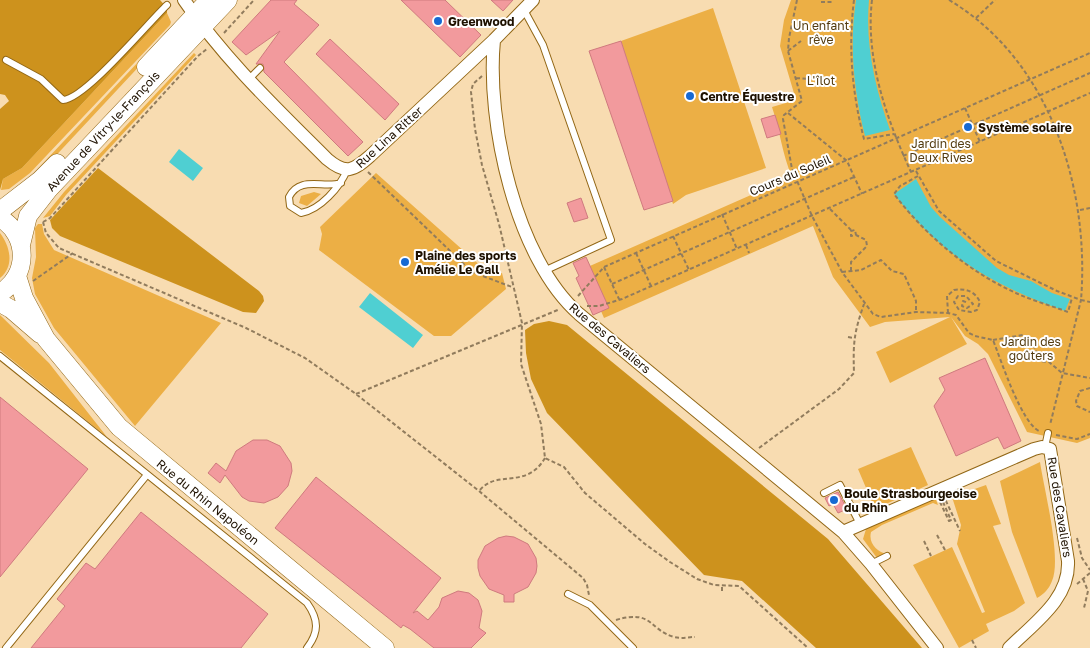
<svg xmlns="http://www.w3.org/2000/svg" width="1090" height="648" font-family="'Golos Text',sans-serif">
  <rect width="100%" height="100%" fill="#f8dcb1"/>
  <!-- green -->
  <path fill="#ecaf45" d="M791 0H1090V438L1077 443 1027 432 988 354 978 344 965 336 951 317 967 344 890 383 876 352 950 317 885 322 870 327 833 277 813 226 604 318 583 269 792 177C782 154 780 130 772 107L796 100 780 46 784 20Z
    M713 8 766 168 686 195 673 204 621 41Z
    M167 13 171 22 170 25 30 173 9 189 1 190 3 179 22 168Z
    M170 28 173 30 49 163 32 175Z
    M194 53 196 55 66 195 50 216 43 218 64 192Z
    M376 173 491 275 502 273 506 289 451 336H434L319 250 322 234 320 227Z
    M314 192 321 194 307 206 299 203 301 196Z
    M38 224H42L44 234 54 250 221 323 135 426 54 328 35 294 32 278 36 257 35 228Z
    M0 233C10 246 15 266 0 278Z
    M0 315 49 363 107 437 0 350Z
    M911 447 928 485 875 509 858 469Z
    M1040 462C1044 489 1062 558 1052 581 1049 589 1044 594 1037 598L1012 532 1000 481Z
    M986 485 1001 524 993 526 1025 603 1014 611 986 624 989 631 959 648 913 565 952 547 982 613 985 612 957 544 961 525 952 497Z
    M935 497 938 505 933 503 882 525 871 532C868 544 878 552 886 554L877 558 863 539 866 529Z"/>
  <!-- forest -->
  <path fill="#cd921d" d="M0 0H160L167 8V13L22 168 3 179 0 190V109L9 101 5 95 0 94Z
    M98 168 259 291 263 296 264 301 256 313 243 312 60 236 52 228 50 220Z
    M549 321 567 325 828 539 922 648H816L742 581 704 575 547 413 531 379 526 353 525 330 534 324Z"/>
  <!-- water -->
  <path fill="#4fcfd2" d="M856 0H869C865 44 875 88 890 130L865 136C854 92 849 46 856 0Z
    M179 149 203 168 193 181 169 162Z
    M916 179 931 207 940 217 997 268 1009 275 1031 281 1052 293 1070 299 1065 311C992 285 942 256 894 194Z
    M370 293 423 335 413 348 359 307Z"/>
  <!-- building -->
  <path fill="#f29a9d" stroke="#cf7a7e" d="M271 0H297L294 4 319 25 284 62 363 142 348 156 264 72 263 64H256L280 31 246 55 232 42Z
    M401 0H445L481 35 460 57Z
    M491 0H513L503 11Z
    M330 39 399 104 385 120 316 54Z
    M621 41 673 201 644 210 589 51Z
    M775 115 781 134 767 138 761 119Z
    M581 198 588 218 574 222 567 203Z
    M586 257 609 308 593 315 576 278 579 276 573 263Z
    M985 358 1021 441 1004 449 998 437 956 456 934 406 945 390 939 378Z
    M0 397 88 469 0 577Z
    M253 440H267L280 446 291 463 292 471 288 486 278 497 264 503 249 501 242 497 225 475 220 483 208 473 216 463 226 471 236 451Z
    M316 477 441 578 413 613 417 611 428 620 439 607 442 598 458 591 469 593 478 600 482 611 479 628 486 633 471 648H434L410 629 403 625 401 628 275 528Z
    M838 492 847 509 838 513 833 504 829 506 825 498Z
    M141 512 268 614 241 648H31L65 606 57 599 86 563 95 569Z
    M506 536 514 537 528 544 536 558 537 566 536 573 528 587 514 594V602H504V595L489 589 480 576 478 568V560L485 546 498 538Z"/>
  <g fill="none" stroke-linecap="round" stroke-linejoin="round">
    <!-- service casing -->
    <g stroke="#926716" stroke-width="8">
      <path id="service" d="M524 10 543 45 611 240 544 271
        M6 60 41 79 63 100C85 99 148 23 167 5
        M249 79 260 68
        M341 183C324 189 300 175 289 197L290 206 301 213C320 210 340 187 347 170
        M0 356 307 603C319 620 319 632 307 648
        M1045 447 1048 433
        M824 493 840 485 860 524
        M871 564 887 556
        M568 594 590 605 633 648
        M6 648 146 476"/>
    </g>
    <!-- minor casing -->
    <g stroke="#926716" stroke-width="14">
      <path id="minor" d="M184 0C224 59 277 109 327 159 346 175 353 171 370 156L494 40 533 0
        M494 40C486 122 516 259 579 314L843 532 871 564 937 648
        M843 532 1034 449 1042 447 1050 449 1068 561C1070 599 1034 623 1009 648"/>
    </g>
    <!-- secondary casing -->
    <g stroke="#926716" stroke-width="19">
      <path id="secondary" d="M146 67 209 0
        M0 211 40 180 57 163
        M0 218C29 235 29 276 0 293
        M21 245 28 216 49 189 228 0
        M17 276 24 298 46 339 119 427 385 648
        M0 303 11 309 40 334"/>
    </g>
    <!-- path -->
    <path stroke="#917c5d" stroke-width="2" stroke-dasharray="4 2.5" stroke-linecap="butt" d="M797 0 789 38 788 51 802 101 784 115 783 119 792 169 812 216 842 272 873 314 881 317 916 312 948 313 956 315 969 333 975 336 993 340C1001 360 1021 422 1039 431
      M854 0C848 47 852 93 864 139L894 134
      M872 0C865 59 887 120 911 172
      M949 0C1050 60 1090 188 1081 300L1090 302
      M821 2H834
      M976 18 995 0
      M224 33 254 0
      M788 51 801 41
      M482 76 473 84 471 92 475 129 482 165 499 224 522 323 521 364 541 424 545 458 564 467 585 493 645 544 670 562 697 579 714 585 739 586 808 648
      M796 78 809 79
      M965 108 980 142
      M788 113 847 161 862 194
      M903 156 1090 73
      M916 171 939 211 996 261 1057 291 1081 300 1050 425
      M368 172 472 272 512 287
      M918 176 900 186 894 194C926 236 969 272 1018 294 1034 301 1052 306 1068 312L1072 298
      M830 209 851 230
      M1080 210 1090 208
      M722 214 737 249
      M43 222 46 233 59 248 246 328 305 358 356 394 479 491 583 578 587 585 589 595
      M43 222 50 218 198 56 208 48
      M673 236 689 270
      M746 245 749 253
      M636 253 651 286
      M604 267 619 299
      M851 271V262L867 246 866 240 856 235 851 236V231L855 230 856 235
      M842 272 861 270 881 260 892 271 904 274 916 301V312
      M33 281 73 253
      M612 284 854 177
      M578 296 604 267 1090 53
      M587 306H599L622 299 1090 93
      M948 313 947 296 954 290C965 288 975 291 980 302L977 310 971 312 959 310 954 302 958 296H966L973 304 967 308 962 306 963 301 968 303
      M848 337 854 338
      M993 340 1023 335 1031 339 1040 361 1049 362 1062 373 1090 378
      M1090 388 1080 391 1076 401 1077 406 1090 412
      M356 394 560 309
      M1056 435 1077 439 1090 434
      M759 448 839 389 854 373C853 342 854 333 864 304
      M480 490C498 469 526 490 545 458
      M940 502 949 521 951 520 943 502 946 501 960 531
      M937 535 945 550
      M1077 538 1082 558 1090 570
      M924 541 931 556
      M1083 579 1088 591 1084 608
      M1077 584 1090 573
      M722 587V593
      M616 620C653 609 649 630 674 637 681 639 688 637 695 637
      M972 640 976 648"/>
    <!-- service -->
    <use href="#service" stroke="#fff" stroke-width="6"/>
    <!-- minor -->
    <use href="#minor" stroke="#fff" stroke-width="12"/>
    <!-- secondary -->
    <use href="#secondary" stroke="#fff" stroke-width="18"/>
  </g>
  <!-- markers -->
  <g fill="#1669d3" stroke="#fff" stroke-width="2">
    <circle cx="438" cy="21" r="5"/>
    <circle cx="690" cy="96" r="5"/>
    <circle cx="968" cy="127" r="5"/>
    <circle cx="405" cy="262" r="5"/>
    <circle cx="834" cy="500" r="5"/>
  </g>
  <g text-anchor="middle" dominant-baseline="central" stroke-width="4" stroke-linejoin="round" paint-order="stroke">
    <!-- poi labels -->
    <g font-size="12" font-weight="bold" fill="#1e1100" stroke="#fff" text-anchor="start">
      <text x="448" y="21">Greenwood</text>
      <text x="700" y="96">Centre Équestre</text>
      <text x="978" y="127">Système solaire</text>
      <text x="415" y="255">Plaine des sports<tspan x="415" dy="14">Amélie Le Gall</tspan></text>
      <text x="844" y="493">Boule Strasbourgeoise<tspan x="844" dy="14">du Rhin</tspan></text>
    </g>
    <!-- park labels -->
    <g font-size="12" fill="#533b0f" stroke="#fff">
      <text x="821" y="25">Un enfant<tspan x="821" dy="14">rêve</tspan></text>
      <text x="821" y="80">L'îlot</text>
      <text x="941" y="143">Jardin des<tspan x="941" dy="14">Deux Rives</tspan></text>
      <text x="1031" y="341">Jardin des<tspan x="1031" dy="14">goûters</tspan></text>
    </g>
    <!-- street labels -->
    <g font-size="12" fill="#1e1100" stroke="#fff">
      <text transform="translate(103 131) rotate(-47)">Avenue de Vitry-le-François</text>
      <text transform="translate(389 137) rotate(-42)">Rue Lina Ritter</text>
      <text transform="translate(790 175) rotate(-23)">Cours du Soleil</text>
      <text transform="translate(610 338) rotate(40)">Rue des Cavaliers</text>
      <text transform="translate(208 502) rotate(39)">Rue du Rhin Napoléon</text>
      <text transform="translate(1060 507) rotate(81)">Rue des Cavaliers</text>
    </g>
  </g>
</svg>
